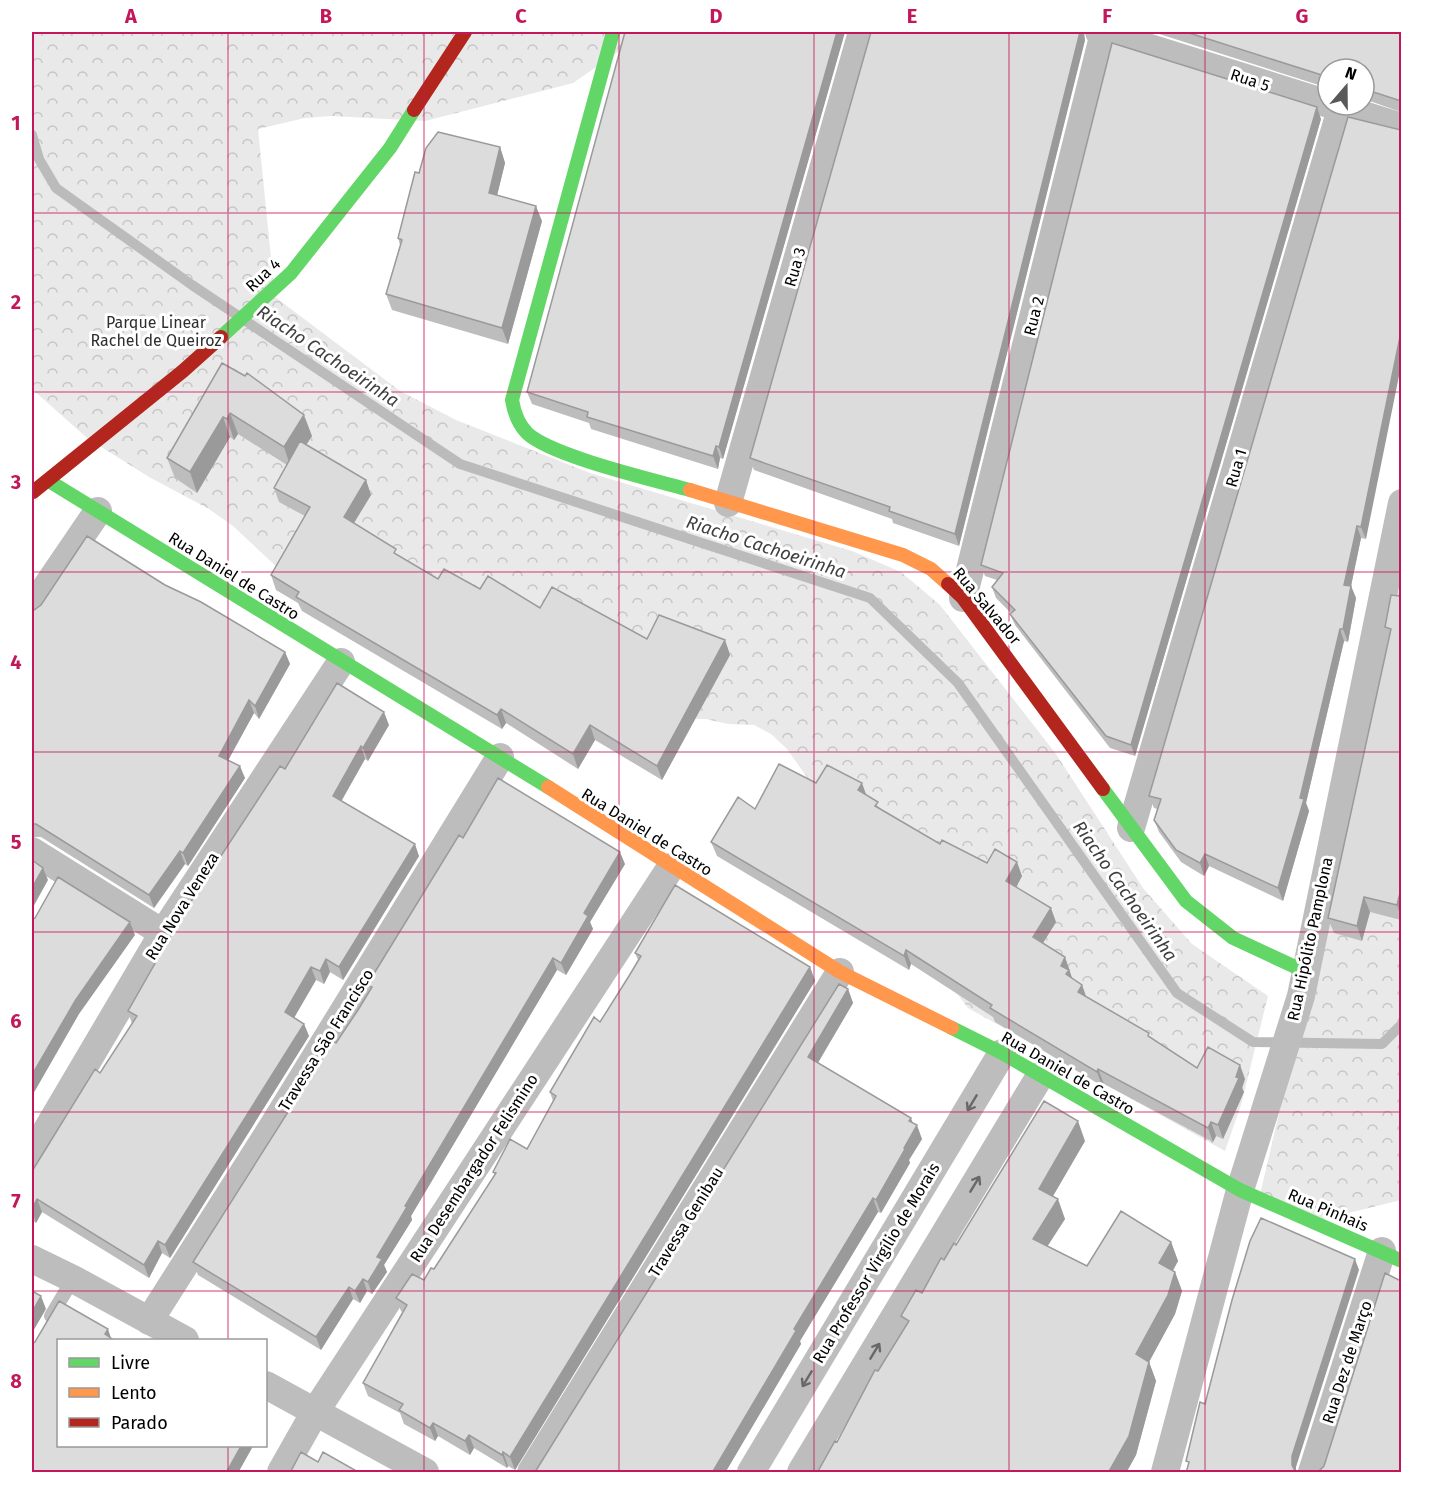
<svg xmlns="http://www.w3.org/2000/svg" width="1433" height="1504" font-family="'Fira Sans',sans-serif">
  <defs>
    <pattern id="park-crowns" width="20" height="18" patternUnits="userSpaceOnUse" patternTransform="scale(1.5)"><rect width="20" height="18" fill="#e9e9e9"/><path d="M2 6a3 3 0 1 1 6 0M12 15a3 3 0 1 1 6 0" fill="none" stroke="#c6c6c6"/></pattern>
  </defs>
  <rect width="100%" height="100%" fill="#fff"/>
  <!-- park -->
  <path fill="url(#park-crowns)" d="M32 32H647L573 83 425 121 332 116 305 118 258 129 275 297 400 391 456 420 590 473 852 551 901 572 940 605 1056 754 1143 888 1192 944 1268 996 1241 1105 1225 1151 968 1008 927 954 841 825 787 749 771 734 754 725 728 724 706 719H677L281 571 233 526 209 509 149 477 87 438 32 389Z
    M1401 740V1200L1312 1222 1258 1203 1360 770Z"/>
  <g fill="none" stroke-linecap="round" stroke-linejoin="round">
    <!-- stream -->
    <path stroke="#bbb" stroke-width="10" d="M32 135 39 159 56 188 192 285 460 464 870 598 958 683 1177 993 1253 1042 1382 1044 1402 1024"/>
    <!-- lane -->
    <path stroke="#bdbdbd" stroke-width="14" d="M51 1316 73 1279"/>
    <!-- street -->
    <path stroke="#bdbdbd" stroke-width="28" d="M1099 32 1402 127
      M728 503 862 32
      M963 598 1104 33
      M32 608 98 511
      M1131 828 1341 109
      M32 851 163 933
      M32 1155 163 933 341 662
      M32 1259 73 1279 185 1340
      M149 1321 273 1126 500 757
      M266 1385 425 1472
      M281 1472 315 1412 671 867
      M531 1472 840 972
      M751 1472 1002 1053
      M801 1472 1040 1076
      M1165 1472 1240 1190 1301 996 1402 503
      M1312 1472 1382 1251"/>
    <!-- fast -->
    <path stroke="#63d668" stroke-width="14" d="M613 32 512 400C514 412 518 424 527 433 551 456 654 480 690 490
      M221 337 291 273 390 148 414 110
      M49 481 548 787
      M1103 789 1186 901 1233 938 1304 971
      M952 1028 1002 1053 1240 1190 1402 1261"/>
    <!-- slow -->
    <path stroke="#ff974d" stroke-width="14" d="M690 490 903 555 931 569 948 584
      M548 787 840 972 952 1028"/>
    <!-- jam -->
    <path stroke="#b3261e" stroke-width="14" d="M414 110 465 32
      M33 492 183 371 221 337
      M948 584 963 598 1103 789"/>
  </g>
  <!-- wall -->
  <path fill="#bdbdbd" d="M625 32H845L723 459 720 458 718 469 591 429 589 423 532 404 527 392Z
    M1153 32H1401V112L1364 99V69H1328V88Z
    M1085 40 959 546 893 523 892 519 754 470 750 458Z
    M1321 119 1135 756 1110 748 1015 625 1010 614 1011 613 996 598 992 587 997 580 985 576 981 565Z
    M1401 131 1366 539 1361 538 1351 586 1356 598 1348 642 1344 641 1306 803 1309 811 1283 901 1209 866 1204 876 1181 862 1159 832 1154 820 1157 809 1154 808 1149 796Z
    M500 147 505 163 497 195 542 221 508 344 392 310 386 294 400 245 398 238 419 173Z
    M222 363 312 436 306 445 366 480 371 495 354 523 399 556 438 579 480 589 647 639 725 640 730 655 662 780 595 740 578 769 506 723 502 729 302 611 298 603 276 590 271 575 305 516 279 502 274 488 287 465 238 434 234 440 230 437 197 493 175 478 167 458Z
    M1401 584V920L1370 912 1362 941 1334 933 1328 918 1389 639 1385 627 1399 596Z
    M165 585 285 652 290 664 259 719 254 713 228 760 245 778 188 866 185 864 154 908 41 837H32V611Z
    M389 725 368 761 365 759 341 801 419 856 343 980 330 972 324 984 316 980 294 1017 304 1024 309 1036 170 1258 162 1253 149 1278 42 1212 36 1223 32 1220V1165L34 1168 100 1073 132 1024 128 1011 285 769Z
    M816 783 866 795 880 808 940 844 1022 876 1016 887 1056 922 1043 943 1065 957 1072 978 1082 985 1086 997 1197 1068 1245 1079 1242 1088 1244 1092 1223 1139 1216 1136 1213 1142 1104 1084 1102 1086 995 1022 993 1017 911 964 909 970 717 856 711 842 755 809Z
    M463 838 625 864 590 922 593 929 566 975 557 970 411 1216 412 1220 384 1265 387 1272 372 1294 367 1291 360 1303 353 1299 321 1350 198 1275 193 1262 336 1043 369 991 367 985Z
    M635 953 810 967 815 981 515 1470 508 1466 507 1468 474 1448 470 1455 438 1436 435 1441 404 1424 400 1413 368 1396 363 1383 402 1312 401 1311 396 1298 424 1280 434 1269 495 1176 493 1172 527 1149 553 1101 550 1092 600 1022 629 976 638 960Z
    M848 989 853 1003 818 1063 912 1123 922 1139 909 1160 910 1163 881 1213 878 1212 800 1341 801 1344 725 1473H535Z
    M1085 1141 1053 1196 1065 1219 1047 1246 1087 1266 1171 1242 1178 1261 1173 1271 1175 1272 1182 1291 1175 1314 1149 1362 1156 1381 1136 1455 1126 1473H817L837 1442 878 1371 905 1327 901 1316 922 1293 944 1260 956 1245Z"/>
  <!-- shaded-wall -->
  <path fill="#9a9a9a" d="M837 32H845L723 459 719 447Z
    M1080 32H1084L1085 40 959 546 955 534Z
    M1317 107 1321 119 1135 756 1131 745Z
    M500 147 505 163 494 208 489 193Z
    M536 206 542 221 508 344 502 328Z
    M1401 332V366L1366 539 1361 527Z
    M230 413 238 434 234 440 227 419Z
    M304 415 312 436 291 468 284 447Z
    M223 417 230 437 197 493 190 472Z
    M716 446 720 458 718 469 713 456Z
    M366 480 371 495 349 531 344 517Z
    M1357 526 1361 538 1351 586 1356 598 1348 642 1343 629 1344 585Z
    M1340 629 1344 641 1306 803 1309 811 1283 901 1278 888Z
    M725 640 730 655 662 780 657 766Z
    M285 652 290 664 259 719 255 706Z
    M249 700 254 713 224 768 219 756Z
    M501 709 506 723 502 729 497 715Z
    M384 712 389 725 368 761 363 748Z
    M590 725 595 740 578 769 573 754Z
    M361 746 365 759 337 809 333 796Z
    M240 766 245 778 188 866 183 853Z
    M862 783 867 797 858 790Z
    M415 844 419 856 343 980 339 967Z
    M180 851 185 864 154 908 149 895Z
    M620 852 625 864 590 922 593 929 566 975 561 963 584 913Z
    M1205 854 1209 866 1204 876 1200 863Z
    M1017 862 1022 876 1012 895 1006 881Z
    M43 868 48 880 32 909V888Z
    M1401 889V918L1397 905Z
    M1364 897 1370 912 1362 941 1357 926Z
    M1051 908 1056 922 1038 951 1033 937Z
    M130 922 135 935 79 1014 32 1096V1075L75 1001Z
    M906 950 911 964 909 970 904 956Z
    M1065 957 1074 984 1061 966Z
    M553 958 557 970 411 1216 412 1220 384 1265 387 1272 372 1294 368 1282 377 1257 405 1206Z
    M326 959 330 972 324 984 320 971Z
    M311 967 316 980 290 1025 285 1012Z
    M810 967 815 981 515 1470 510 1457Z
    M1082 985 1087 999 1078 992Z
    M848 989 853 1003 813 1071 808 1057Z
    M304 1024 309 1036 170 1258 165 1245Z
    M1240 1065 1245 1079 1242 1088 1244 1092 1223 1139 1218 1125Z
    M1098 1069 1104 1084 1102 1086 1097 1072Z
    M911 1118 915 1129 917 1125 922 1139 909 1160 910 1163 881 1213 876 1200 904 1148 909 1121Z
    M1078 1121 1085 1141 1046 1208 1039 1189Z
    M1211 1122 1216 1136 1213 1142 1208 1128Z
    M873 1198 878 1212 800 1341 801 1344 725 1473H712L794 1329Z
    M37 1199 42 1212 36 1223 32 1209Z
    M1058 1199 1065 1219 1040 1258 1033 1239Z
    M158 1241 162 1253 149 1278 144 1265Z
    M1171 1242 1178 1261 1166 1282 1159 1263Z
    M1355 1259 1359 1270 1296 1467V1473L1292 1465V1456Z
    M1175 1272 1182 1291 1175 1314 1143 1373 1136 1354Z
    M363 1279 367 1291 360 1303 355 1291Z
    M349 1287 353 1299 321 1350 316 1337Z
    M41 1296 46 1309 32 1333V1312Z
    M108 1329 112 1341 105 1334Z
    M1149 1362 1156 1381 1136 1455 1126 1473H1108Z
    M433 1423 438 1436 435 1441 430 1428Z
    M469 1435 474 1448 470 1455 465 1441Z
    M241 1446H251L252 1448 238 1473H226Z
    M503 1452 508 1466 507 1468 502 1455Z"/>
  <!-- building -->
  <path fill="#dcdcdc" stroke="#9a9a9a" stroke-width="1.5" d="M625 32H837L719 447 716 446 713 456 587 417 588 412 527 392Z
    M871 32H1080L955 534 889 511 890 507 750 458Z
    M1186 32H1401V101L1364 89V69H1328V77Z
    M1112 43 1317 107 1131 745 1106 736 1010 614 1015 610 992 587 1003 573 981 565Z
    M1348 117 1401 130V332L1361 527 1357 526 1344 585 1351 586 1343 629H1340L1300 798 1304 799 1278 888 1205 854 1200 863 1176 850 1154 820 1161 799 1149 796Z
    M438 132 500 147 489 193 536 206 502 328 386 294 402 240 398 238 415 172 419 173 426 148Z
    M222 363 245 376 247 373 304 415 284 447 230 413 227 419 223 417 190 472 167 458Z
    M300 441 366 480 344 517 396 549 394 553 438 579 444 569 480 589 488 576 540 608 552 587 647 639 659 615 725 640 657 766 590 725 573 754 501 709 497 715 296 597 299 592 271 575 310 507 274 488Z
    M87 536 165 585 201 602 285 652 255 706 249 700 219 756 240 766 183 853 180 851 149 895 36 824H32V611L34 610 41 605Z
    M1401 584V889L1397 905 1364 897 1357 926 1328 918 1391 629 1385 627 1391 595 1399 596Z
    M337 683 384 712 363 748 361 746 333 796 415 844 339 967 326 959 320 971 311 967 285 1012 304 1024 165 1245 158 1241 144 1265 37 1199 32 1209V1165L34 1168 95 1069 100 1073 137 1016 128 1011 186 909 280 766 285 769Z
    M779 764 816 783 827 765 862 783 858 790 878 802 875 806 940 844 942 840 987 863 995 849 1017 862 1006 881 1051 908 1033 937 1065 957 1061 966 1069 970 1066 974 1082 985 1078 992 1149 1033 1148 1036 1197 1068 1208 1047 1240 1065 1236 1077 1239 1078 1218 1125 1211 1122 1208 1128 1098 1069 1097 1072 990 1008 992 1005 906 950 904 956 711 842 738 797 755 809Z
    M498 778 620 852 584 913 588 916 561 963 553 958 405 1206 407 1207 377 1257 382 1259 368 1282 363 1279 355 1291 349 1287 316 1337 193 1262 333 1041 336 1043 358 1010 372 987 367 985 459 835 463 838Z
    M32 860 43 868 32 888Z
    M58 877 130 922 75 1001 32 1075V920L35 918Z
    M675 885 810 967 510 1457 503 1452 502 1455 469 1435 465 1441 433 1423 430 1428 399 1410 403 1404 363 1383 407 1305 396 1298 412 1274 424 1280 431 1268 434 1269 496 1173 493 1172 510 1139 527 1149 556 1096 550 1092 594 1017 600 1022 629 976 641 956 635 953Z
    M839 984 848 989 808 1057 911 1118 909 1121 917 1125 904 1148 905 1149 876 1200 873 1198 794 1329 796 1331 712 1473H536L535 1472Z
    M1044 1101 1078 1121 1039 1189 1058 1199 1033 1239 1087 1266 1121 1211 1171 1242 1159 1263 1175 1272 1168 1295 1136 1354 1149 1362 1129 1436 1108 1473H817L835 1441 837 1442 875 1370 878 1371 909 1321 901 1316 916 1290 922 1293 941 1258 944 1260 954 1243 956 1245Z
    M1261 1218 1355 1259 1292 1456V1465L1296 1473H1186L1189 1462 1186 1461 1200 1402 1205 1404 1232 1300 1250 1241Z
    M1385 1273 1401 1281V1473H1317L1324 1466Z
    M32 1291 41 1296 32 1312Z
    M59 1301 108 1329 105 1334 115 1341H58V1446H241L226 1473H32V1344L35 1342Z
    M301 1452 318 1462 323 1452 360 1473H290Z"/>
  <!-- one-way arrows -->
  <defs><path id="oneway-shaft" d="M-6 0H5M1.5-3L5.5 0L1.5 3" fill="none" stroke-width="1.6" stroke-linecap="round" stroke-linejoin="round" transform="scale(1.5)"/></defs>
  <g stroke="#686868">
    <use href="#oneway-shaft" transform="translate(972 1103) rotate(121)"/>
    <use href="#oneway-shaft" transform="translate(975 1184) rotate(-59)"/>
    <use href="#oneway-shaft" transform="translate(875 1351) rotate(-59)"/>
    <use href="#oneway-shaft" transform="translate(807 1379) rotate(121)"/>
  </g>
  <!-- grid -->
  <path fill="none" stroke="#c2185b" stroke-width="1.5" stroke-opacity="0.55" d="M228 32V1340M424 32V1472M619 32V1472M814 32V1472M1009 32V1472M1205 32V1472M32 213H1402M32 392H1402M32 572H1402M32 752H1402M32 932H1402M32 1112H1402M32 1291H1402M228 1446V1472"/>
  <g text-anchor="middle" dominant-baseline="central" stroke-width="6" stroke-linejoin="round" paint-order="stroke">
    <!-- street labels -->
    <g font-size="16" fill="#000" stroke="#fff">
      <text transform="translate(1250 80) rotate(18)">Rua 5</text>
      <text transform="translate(795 267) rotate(-74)">Rua 3</text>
      <text transform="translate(263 275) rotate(-43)">Rua 4</text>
      <text transform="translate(1034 316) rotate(-76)">Rua 2</text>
      <text transform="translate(1236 468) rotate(-74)">Rua 1</text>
      <text transform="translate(234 576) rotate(32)">Rua Daniel de Castro</text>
      <text transform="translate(987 606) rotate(50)">Rua Salvador</text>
      <text transform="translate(647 832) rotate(32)">Rua Daniel de Castro</text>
      <text transform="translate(182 906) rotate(-58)">Rua Nova Veneza</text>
      <text transform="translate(1310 939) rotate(-78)">Rua Hipólito Pamplona</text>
      <text transform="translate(326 1040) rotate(-58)">Travessa São Francisco</text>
      <text transform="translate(1068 1073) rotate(30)">Rua Daniel de Castro</text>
      <text transform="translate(474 1168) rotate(-57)">Rua Desembargador Felismino</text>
      <text transform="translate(1328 1210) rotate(23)">Rua Pinhais</text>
      <text transform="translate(686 1222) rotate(-58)">Travessa Genibau</text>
      <text transform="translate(876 1263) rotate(-59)">Rua Professor Virgílio de Morais</text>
      <text transform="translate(1347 1362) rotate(-72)">Rua Dez de Março</text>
    </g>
    <!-- park labels -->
    <g font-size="16" fill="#2e2e2e" stroke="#fff">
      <text x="156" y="322">Parque Linear<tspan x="156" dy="18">Rachel de Queiroz</tspan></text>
    </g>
    <!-- water labels -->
    <g font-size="18" font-style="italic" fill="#3f3f3f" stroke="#fff">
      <text transform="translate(328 356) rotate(34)">Riacho Cachoeirinha</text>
      <text transform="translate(766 547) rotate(18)">Riacho Cachoeirinha</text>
      <text transform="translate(1125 891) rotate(55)">Riacho Cachoeirinha</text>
    </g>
  </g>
  <!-- border -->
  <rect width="1433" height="1504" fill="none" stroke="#ffffff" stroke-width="66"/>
  <!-- legend -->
  <rect x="57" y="1339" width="210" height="108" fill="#ffffff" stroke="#999999" stroke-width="1.5"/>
  <rect x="69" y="1358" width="30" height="9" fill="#63d668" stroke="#999999" stroke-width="1.5"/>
  <text x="111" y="1369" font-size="18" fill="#000000">Livre</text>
  <rect x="69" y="1388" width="30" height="9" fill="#ff974d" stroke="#999999" stroke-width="1.5"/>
  <text x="111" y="1399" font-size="18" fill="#000000">Lento</text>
  <rect x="69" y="1418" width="30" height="9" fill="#b3261e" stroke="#999999" stroke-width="1.5"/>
  <text x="111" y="1429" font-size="18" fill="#000000">Parado</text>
  <!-- north arrow -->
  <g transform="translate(1346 87) rotate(20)"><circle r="28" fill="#ffffff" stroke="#999999" stroke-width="1.5"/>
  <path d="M0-4.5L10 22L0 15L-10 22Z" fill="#595959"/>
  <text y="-9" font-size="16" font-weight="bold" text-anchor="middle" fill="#000000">N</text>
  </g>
  <rect x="33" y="33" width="1367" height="1438" fill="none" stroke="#c2185b" stroke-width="2"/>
  <g font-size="20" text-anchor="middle" font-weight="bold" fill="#c2185b">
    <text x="131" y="23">A</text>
    <text x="326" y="23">B</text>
    <text x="521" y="23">C</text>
    <text x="716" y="23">D</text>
    <text x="912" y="23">E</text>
    <text x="1107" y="23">F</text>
    <text x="1302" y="23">G</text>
    <text x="16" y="130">1</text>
    <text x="16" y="309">2</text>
    <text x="16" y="489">3</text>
    <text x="16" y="669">4</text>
    <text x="16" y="849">5</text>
    <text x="16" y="1028">6</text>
    <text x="16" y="1208">7</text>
    <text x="16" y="1388">8</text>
  </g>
</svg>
